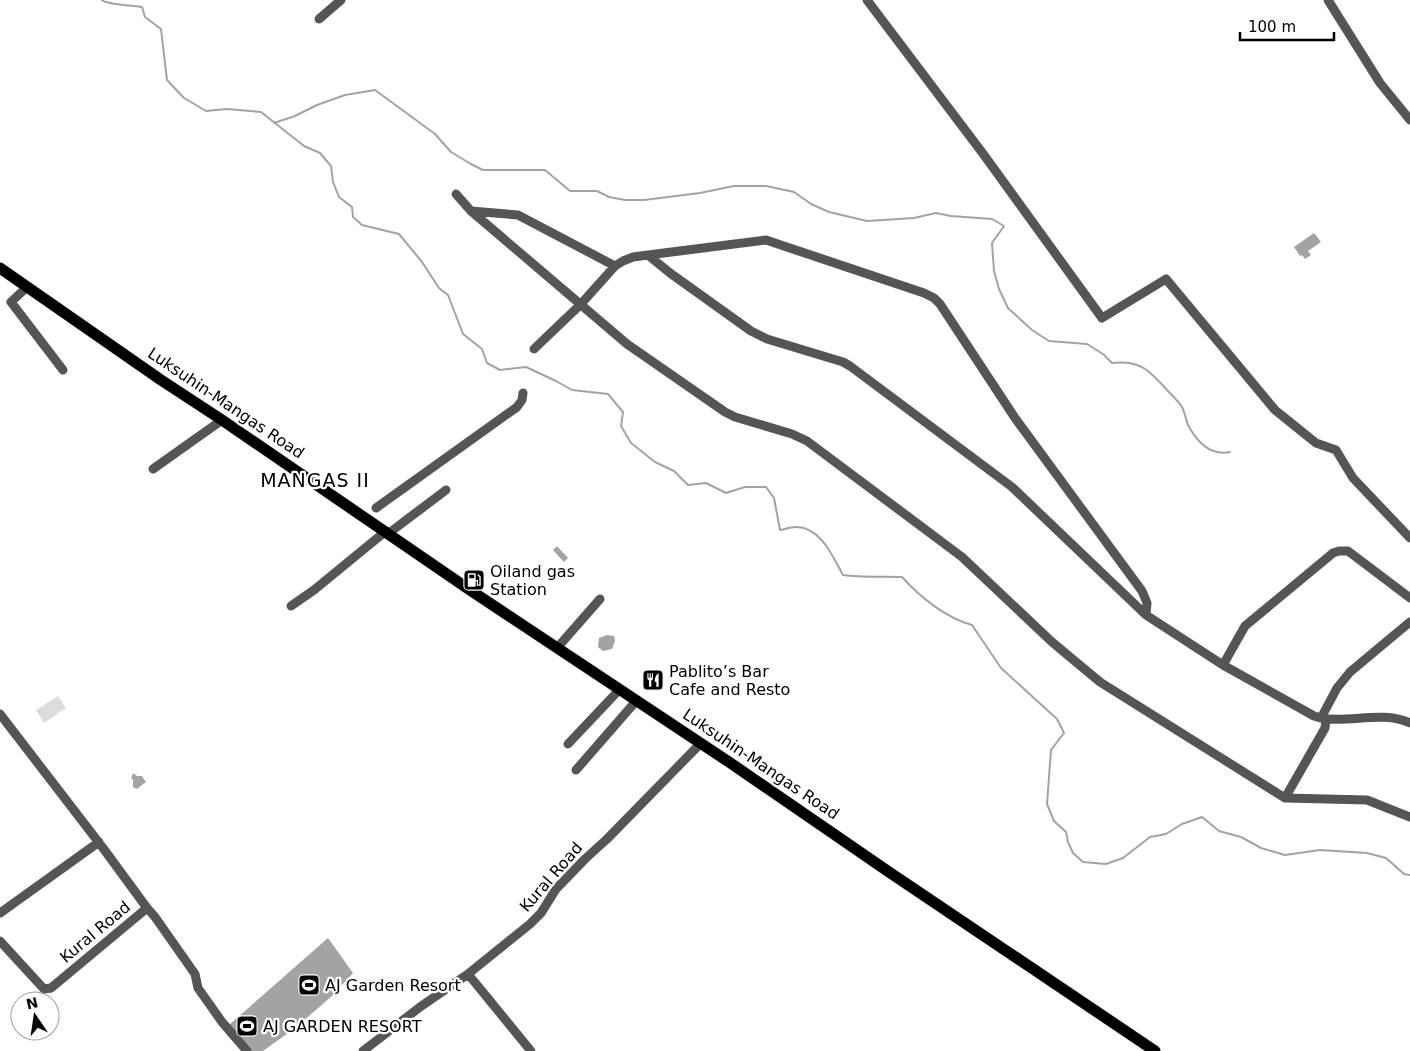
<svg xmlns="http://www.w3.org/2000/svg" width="1410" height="1051" font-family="'DejaVu Sans',sans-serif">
  <rect width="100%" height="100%" fill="#fff"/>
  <!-- green -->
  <path fill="#dcdcdc" d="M58 696 66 708 44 723 36 710Z"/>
  <!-- water -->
  <path fill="#a3a3a3" d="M1314 233 1321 242 1308 251 1311 255 1305 259 1302 255 1300 256 1294 247Z
    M557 546 568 558 564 562 553 550Z
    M607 635 614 636 615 641 612 649 603 651 598 647 599 638Z
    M133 773 137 776H142L146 782 137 789 133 787V779H131Z
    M328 938 353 973 332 996 295 1028 263 1051H250L229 1025Z"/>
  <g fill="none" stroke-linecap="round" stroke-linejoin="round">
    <!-- stream -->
    <path stroke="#a3a3a3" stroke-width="2" d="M102 0C107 5 132 5 142 7L145 17 161 29 167 80 184 98 206 111 227 109 261 112 304 146 320 153 331 166 333 182 339 197 352 207 353 217 362 225 399 234 422 262 439 288 448 295 463 334 482 349 487 363 500 370 526 367 556 381 572 390 608 394 623 412 621 426 631 443 655 462 674 471 688 485 706 483 726 493 745 487H766L774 498 780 530C785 529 791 527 796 527 821 527 833 557 843 575 863 578 882 576 902 577 920 597 946 618 972 625L1001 668 1057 719 1064 733 1051 750 1047 804 1054 821 1066 832 1068 842 1073 853 1083 862 1106 864 1123 858 1150 837 1166 834 1182 824 1202 817 1219 831 1241 837 1261 848 1285 855 1320 850 1367 853 1386 858 1404 874 1410 875
      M274 123 295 116 317 105 345 95 375 90 435 134 451 152 471 164 483 170H545L570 191H597L609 197 625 200H644L700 193 734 186H766L794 192 811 204 829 212 867 221 914 218 936 213 951 216 992 219 1004 226 992 243 994 271 999 289 1008 308 1032 330 1049 341 1087 344 1103 354 1112 363C1140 360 1149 370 1167 390 1172 395 1178 401 1182 407 1185 413 1186 420 1188 425 1197 442 1210 456 1230 452"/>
    <!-- major casing -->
    <g stroke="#dbdbdb" stroke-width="12">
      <path id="major" d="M0 268 161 380 222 420 470 590 729 762 889 872 1155 1051"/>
    </g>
    <!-- minor -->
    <path stroke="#555" stroke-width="9" d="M867 0 984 155 1102 318 1166 279 1275 410 1316 443 1336 450 1353 478 1410 538
      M1328 0 1380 83 1410 120
      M319 19 341 0
      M456 194 471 211 627 344 725 412 735 417 792 434 807 441 946 545 962 557 1052 642 1100 682 1285 798 1367 800 1410 817
      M471 211 518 215 615 266
      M648 255 670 273 751 331 767 339 843 362 850 366 1012 487 1146 615 1223 665 1314 716C1344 726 1380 709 1410 723
      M27 287 11 302 63 370
      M534 349 580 305 615 266 623 261 633 257 648 255 766 240 924 293 934 298 940 304 1015 418 1142 591 1147 603 1146 615
      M153 469 222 420
      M376 508 517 407 522 400 523 393
      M389 533 446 490
      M291 606 314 590 386 531
      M557 648 600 599
      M1223 665 1245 626 1333 553 1339 551H1348L1410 598
      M0 714 103 848 147 908
      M1321 718 1337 688 1350 672 1410 622
      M568 744 620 689
      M576 770 637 700
      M1285 798 1325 728 1326 720
      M0 913 99 842
      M0 941 44 989 51 988 147 908 155 917 195 974 198 988 222 1022 247 1051
      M468 974 531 1051
      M363 1051 420 1007 468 974 530 924 541 913 556 889 585 859 607 839 701 743"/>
    <!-- major -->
    <use href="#major" stroke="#000" stroke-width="11"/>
  </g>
  <!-- icons -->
  <defs>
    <g id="fuel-square" transform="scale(1.125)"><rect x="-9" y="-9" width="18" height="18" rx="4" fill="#000" stroke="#fff"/><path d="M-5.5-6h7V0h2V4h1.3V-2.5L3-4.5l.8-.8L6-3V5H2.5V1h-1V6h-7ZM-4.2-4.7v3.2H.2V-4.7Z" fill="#fff"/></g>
    <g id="restaurant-square" transform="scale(1.125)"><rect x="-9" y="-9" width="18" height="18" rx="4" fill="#000" stroke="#fff"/><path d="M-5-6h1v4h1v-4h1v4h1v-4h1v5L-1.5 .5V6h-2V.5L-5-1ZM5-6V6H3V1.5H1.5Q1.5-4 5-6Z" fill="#fff"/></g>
    <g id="stadium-square" transform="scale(1.125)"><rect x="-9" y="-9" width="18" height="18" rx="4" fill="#000" stroke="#fff"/><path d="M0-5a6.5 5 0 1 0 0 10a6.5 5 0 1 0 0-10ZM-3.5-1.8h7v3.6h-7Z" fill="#fff"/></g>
  </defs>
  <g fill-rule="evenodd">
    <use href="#fuel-square" x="474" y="580"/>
    <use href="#restaurant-square" x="653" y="680"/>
    <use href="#stadium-square" x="309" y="985"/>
    <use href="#stadium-square" x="247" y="1026"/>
  </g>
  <g text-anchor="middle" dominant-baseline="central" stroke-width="4.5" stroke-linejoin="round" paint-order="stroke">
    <!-- street labels -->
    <g font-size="16" fill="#000" stroke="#fff">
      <text transform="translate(226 403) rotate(34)">Luksuhin-Mangas Road</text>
      <text transform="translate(761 764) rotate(34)">Luksuhin-Mangas Road</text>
      <text transform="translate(551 877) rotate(-49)">Kural Road</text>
      <text transform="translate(95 932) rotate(-40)">Kural Road</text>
    </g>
    <!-- poi labels -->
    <g font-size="16" fill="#000" stroke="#fff" text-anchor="start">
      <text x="490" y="571">Oiland gas<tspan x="490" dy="18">Station</tspan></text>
      <text x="669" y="671">Pablito’s Bar<tspan x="669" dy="18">Cafe and Resto</tspan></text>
      <text x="325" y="985">AJ Garden Resort</text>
      <text x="263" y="1026">AJ GARDEN RESORT</text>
    </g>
    <!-- quarter labels -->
    <g font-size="19" letter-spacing="1" fill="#000" stroke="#fff">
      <text x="315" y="480">MANGAS II</text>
    </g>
  </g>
  <!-- north arrow -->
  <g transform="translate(35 1016) rotate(347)"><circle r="24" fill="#ffffff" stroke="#999999"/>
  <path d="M0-4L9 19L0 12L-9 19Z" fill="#000000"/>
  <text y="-8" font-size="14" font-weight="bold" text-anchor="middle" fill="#000000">N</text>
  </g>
  <!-- scale -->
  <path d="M1240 32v8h94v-8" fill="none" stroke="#000000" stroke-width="2.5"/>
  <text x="1248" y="32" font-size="15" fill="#000000" stroke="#ffffff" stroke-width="4" paint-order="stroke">100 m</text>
</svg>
